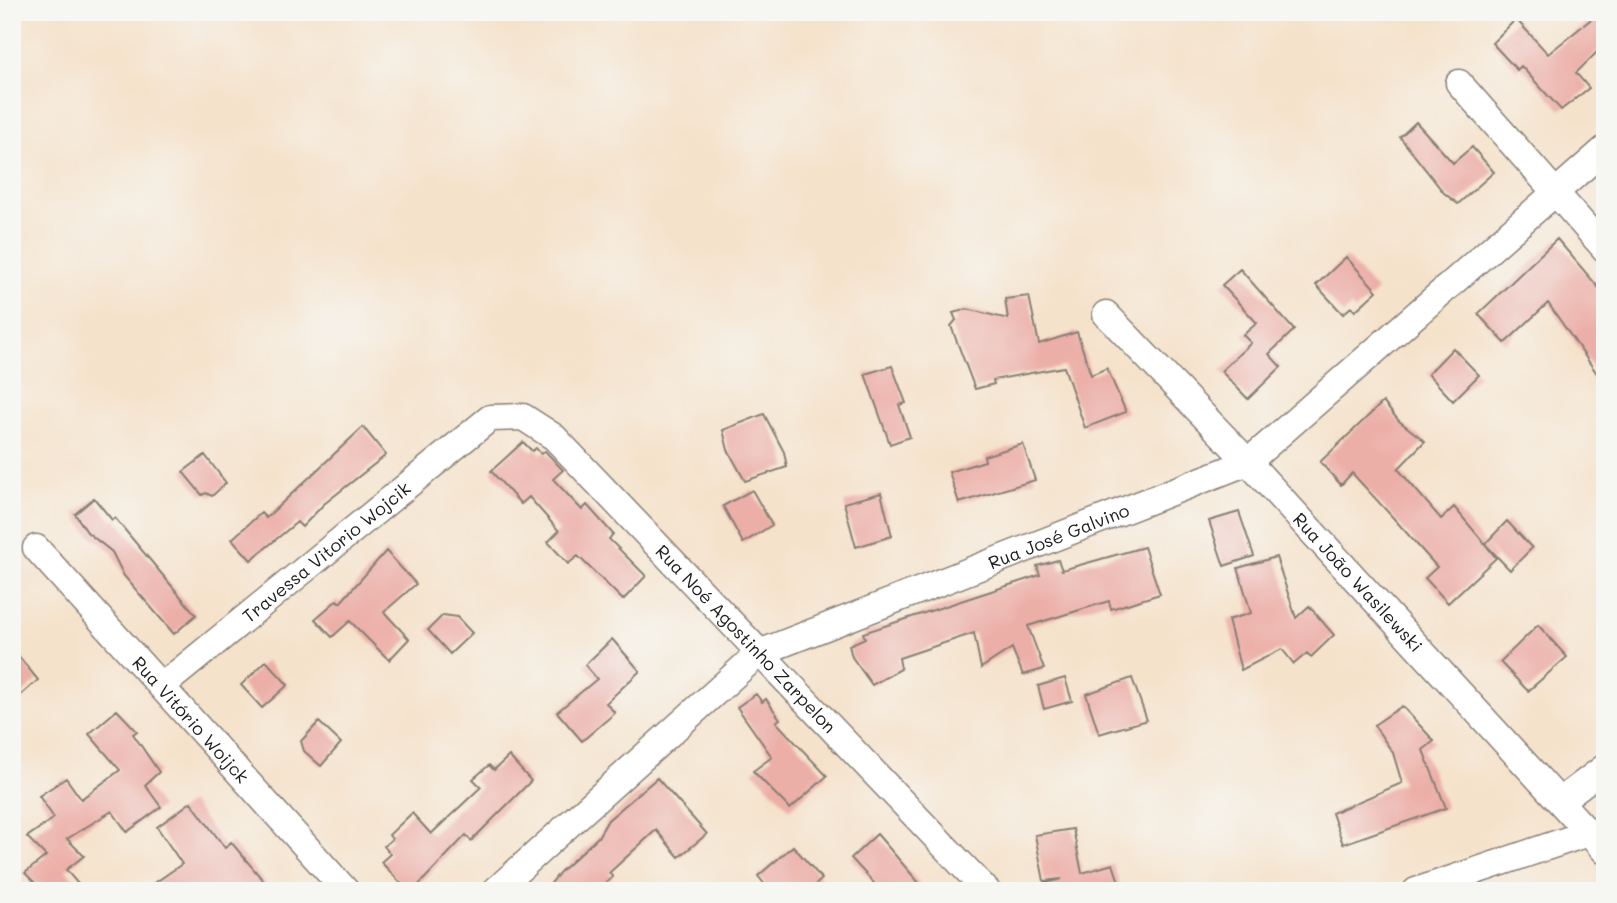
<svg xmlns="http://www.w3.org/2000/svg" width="1617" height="903" font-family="Mali,sans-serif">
  <rect width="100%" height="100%" fill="#f6f6f2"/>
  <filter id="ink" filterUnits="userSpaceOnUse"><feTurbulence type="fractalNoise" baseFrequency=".0143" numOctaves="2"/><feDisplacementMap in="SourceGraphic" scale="14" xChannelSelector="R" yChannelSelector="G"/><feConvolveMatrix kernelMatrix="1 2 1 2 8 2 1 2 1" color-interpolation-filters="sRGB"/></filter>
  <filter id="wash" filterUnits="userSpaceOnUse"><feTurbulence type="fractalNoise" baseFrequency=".00686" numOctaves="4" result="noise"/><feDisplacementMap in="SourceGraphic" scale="28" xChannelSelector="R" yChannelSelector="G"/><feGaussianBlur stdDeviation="1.57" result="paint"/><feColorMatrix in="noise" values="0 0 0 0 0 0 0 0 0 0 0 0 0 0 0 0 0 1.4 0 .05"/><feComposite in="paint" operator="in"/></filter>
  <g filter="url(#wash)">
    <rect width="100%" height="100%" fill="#f5e2cb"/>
    <g id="blocks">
      <!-- building -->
      <path fill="#ecafa7" d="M1600 12H1605V44L1576 73 1589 88 1561 110 1521 66 1517 70 1492 43 1516 19 1548 54Z
        M1416 122 1453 163 1472 147 1494 172 1458 204 1444 193 1400 137Z
        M1557 239 1605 295V385L1548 303 1505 343 1478 314Z
        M1346 257 1377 291 1355 311 1351 307 1343 314 1316 285Z
        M1240 269 1294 330 1269 354 1281 367 1248 399 1221 371 1251 343 1243 335 1257 323 1222 285Z
        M1029 296 1039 344 1077 332 1091 375 1107 368 1126 412 1085 428 1064 367 993 380 994 384 975 389 951 326 956 320 953 313 967 309 1008 319 1005 299Z
        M1453 348 1479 375 1453 401 1428 374Z
        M892 366 906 403 899 405 910 437 890 444 865 374Z
        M1383 402 1399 421 1425 441 1398 469 1441 519 1454 507 1485 544 1507 521 1532 548 1510 570 1485 544 1496 558 1448 603 1425 578 1437 567 1396 521 1352 473 1341 485 1320 462Z
        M764 414 784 452 787 467 745 481 728 450 723 430Z
        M363 427 386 455 324 504 302 527 297 522 251 560 232 539 261 513 266 518Z
        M523 442 532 451 536 448 541 454 545 451 563 470 553 479 582 510 587 505 613 534 609 539 646 576 623 600 578 556 568 564 548 542 559 531 529 497 521 504 491 471Z
        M1023 444 1035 480 959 503 949 472 985 461 984 456Z
        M205 455 226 483 212 496 206 493 202 495 183 472Z
        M752 490 772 525 743 543 723 506Z
        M881 493 892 536 856 547 844 503Z
        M94 498 112 520 115 518 196 615 174 634 124 576 112 552 87 532 75 514Z
        M1239 512 1254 556 1224 566 1209 521Z
        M1144 547 1160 594 1111 609 1109 601 1028 626 1044 669 1023 675 1012 648 981 668 974 633 899 658 901 669 872 685 852 657 849 645 865 638 863 633 1040 575 1037 566 1058 560 1062 570Z
        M386 551 416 584 384 612 409 639 389 660 350 621 332 637 315 619 337 600 340 603Z
        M1276 557 1296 618 1309 606 1334 635 1311 657 1307 653 1294 664 1282 649 1241 670 1228 620 1251 613 1238 568Z
        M443 615 457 617 472 633 450 654 428 630Z
        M1538 625 1567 657 1528 691 1500 662Z
        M612 639 640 671 606 703 615 713 582 741 557 712 597 679 585 665Z
        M12 648 38 680 12 703Z
        M266 661 288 685 262 708 241 685Z
        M1065 678 1072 701 1044 709 1038 686Z
        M1132 678 1147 720 1099 734 1086 694Z
        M756 694 762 702 766 699 780 719 776 722 827 776 790 809 753 771 772 757 737 707Z
        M1402 706 1434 741 1423 750 1446 808 1343 844 1332 813 1402 783 1393 753 1374 725Z
        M117 710 137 731 133 734 159 772 145 785 161 807 127 832 112 811 67 839 84 856 66 870 84 891H43L25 873 46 856 27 837 54 818 39 796 66 778 81 799 120 770 89 734Z
        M319 722 341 743 321 766 304 751 301 741Z
        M509 756 531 781 471 841 466 835 413 891H408L381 862 390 854 384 846 392 839 389 835 412 813 431 834 481 787 473 779 489 765 494 770Z
        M657 778 707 834 679 857 656 830 609 873 613 877 597 891H545L560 872 598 837 608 820Z
        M191 802 225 848 231 842 272 891H143L182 864 157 827Z
        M1073 829 1082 873 1113 864 1122 891H1043L1042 884 1062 879 1044 881 1035 835Z
        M877 834 926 891H881L851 858Z
        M793 846 822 879 809 891H770L758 876Z"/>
    </g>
  </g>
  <g filter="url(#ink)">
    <use href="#blocks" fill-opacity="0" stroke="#887f74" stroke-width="2"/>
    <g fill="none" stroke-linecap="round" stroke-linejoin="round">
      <!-- street casing -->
      <g stroke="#887f74" stroke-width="29">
        <g id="street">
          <path d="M1459 83 1605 249"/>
          <path id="s1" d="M1106 314 1248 462 1605 851"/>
          <path id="s2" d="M36 548 346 891"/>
          <path id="s3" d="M162 686 490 418 523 417 554 437 987 891"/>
          <path d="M1560 801 1605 767"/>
          <path id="s4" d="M495 891 759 653 1248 462 1605 149"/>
          <path d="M1416 891 1603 828"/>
        </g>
      </g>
      <!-- street -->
      <use href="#street" stroke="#fff" stroke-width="26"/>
    </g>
  </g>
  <g text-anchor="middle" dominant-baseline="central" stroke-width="5" stroke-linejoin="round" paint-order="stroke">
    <!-- street labels -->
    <g font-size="18" fill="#1c1c1c" stroke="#f6f6f2">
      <text stroke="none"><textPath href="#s4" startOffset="677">Rua José Galvino</textPath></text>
      <text stroke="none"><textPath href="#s3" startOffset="212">Travessa Vitorio Wojcik</textPath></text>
      <text stroke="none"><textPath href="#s1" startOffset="368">Rua João Wasilewski</textPath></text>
      <text stroke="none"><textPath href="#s3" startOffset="772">Rua Noé Agostinho Zarpelon</textPath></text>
      <text stroke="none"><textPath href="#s2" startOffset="231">Rua Vitório Woijck</textPath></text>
    </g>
  </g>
  <!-- margin -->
  <rect width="1617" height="903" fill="none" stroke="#f6f6f2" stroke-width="42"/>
</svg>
